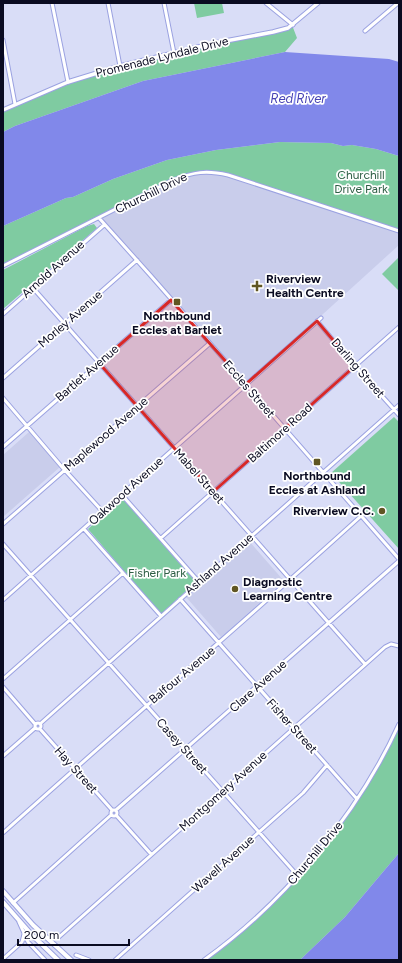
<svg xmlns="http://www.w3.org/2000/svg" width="402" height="963" font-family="Figtree,sans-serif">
  <rect width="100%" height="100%" fill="#d9ddf7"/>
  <!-- built -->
  <path fill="#c9cdeb" d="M197 172 217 173 399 231V245L246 384 99 218Z
    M29 432 60 467 3 517V455Z
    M249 541 284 581 221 637 186 597Z"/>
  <!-- green -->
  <path fill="#7fcba1" d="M194 3H222L224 13 197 18Z
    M292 25 297 38 285 52 143 81 15 126 3 132V110L68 82 174 53 273 32Z
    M280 142 331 143 343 146 352 145 376 149 399 156V231L228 175 204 172 173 180 3 266V226L66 198 73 197 113 179 167 160 216 150Z
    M94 224 97 228 3 309V270L87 226Z
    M399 257V291L382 274Z
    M394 417 399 422V549L331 473Z
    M122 498 196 582 161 614 88 529Z
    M399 724V853L345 917 300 960H204L237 934 291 883 321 849 369 781Z"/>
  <!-- water -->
  <path fill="#8188ea" d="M285 52 389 59 399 62V156L376 149 352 145 343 146 331 143 280 142 216 150 167 160 113 179 73 197 66 198 3 226V132L15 126 143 81Z
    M399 853V960H300L345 917Z"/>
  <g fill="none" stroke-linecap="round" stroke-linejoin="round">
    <!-- minor casing -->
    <g stroke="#9ba2e1" stroke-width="5">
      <path id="minor" d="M52 3 68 82
        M108 3 120 66
        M164 3 174 53
        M266 3 293 25
        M365 31 398 3
        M3 40 15 104
        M99 218 151 276 399 559
        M3 266 173 180C194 172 206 170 228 175L399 231
        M33 288 365 664
        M3 314 104 225
        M317 321 355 366 399 415
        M3 378 137 260
        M3 398 62 467 103 512
        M3 447 171 300
        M122 495 199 582
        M3 524 209 344
        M84 529 161 616
        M161 538 399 327
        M3 544 297 875
        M180 599 357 799
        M3 600 321 318
        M3 679 123 573
        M3 687 35 724
        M35 726a3 3 0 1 1 6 0a3 3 0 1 1-6 0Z
        M40 724 399 405
        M40 729 112 810
        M3 756 35 728
        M111 813a3 3 0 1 1 6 0a3 3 0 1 1-6 0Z
        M116 810 399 561
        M116 815 151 854
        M3 833C122 726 243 623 361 516
        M13 903 111 815
        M19 922 28 942 45 960
        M47 938 59 937 385 647 391 644 399 646
        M76 955 89 960
        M3 959 22 942 24 934
        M115 960 303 793 327 765
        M204 960C284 903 358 814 399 724"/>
    </g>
    <!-- tertiary casing -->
    <g stroke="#9ba2e1" stroke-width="5.5">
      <path id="tertiary" d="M3 110 68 82 120 66 215 43 273 32 288 28 318 3"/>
    </g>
    <!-- secondary casing -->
    <g stroke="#9ba2e1" stroke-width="6">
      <path id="secondary" d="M3 891 33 925 71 960
        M3 902 31 934 58 960"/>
    </g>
    <!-- minor -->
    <use href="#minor" stroke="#fff" stroke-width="3"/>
    <!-- tertiary -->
    <use href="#tertiary" stroke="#fff" stroke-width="3.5"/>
    <!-- secondary -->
    <use href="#secondary" stroke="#fff" stroke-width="4"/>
  </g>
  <!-- marked area -->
  <path fill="#d62828" fill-opacity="0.2" stroke="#d62828" stroke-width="3" stroke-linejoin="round" d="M171 300 246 384 317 321 355 366 213 492 99 363Z"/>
  <!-- markers -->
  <g fill="#605623" stroke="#fff" stroke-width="1.5">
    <path d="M255 280h4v4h4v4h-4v4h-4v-4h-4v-4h4z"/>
    <rect x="173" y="298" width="8" height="8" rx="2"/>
    <rect x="313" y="458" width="8" height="8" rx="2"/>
    <circle cx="382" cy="511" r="4"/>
    <circle cx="235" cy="589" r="4"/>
  </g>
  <g text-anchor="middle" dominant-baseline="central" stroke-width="3.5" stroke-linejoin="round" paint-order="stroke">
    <!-- street labels -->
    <g font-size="12" fill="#0a0b21" stroke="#fff">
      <text transform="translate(162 57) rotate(-14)">Promenade Lyndale Drive</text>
      <text transform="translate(151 193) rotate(-26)">Churchill Drive</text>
      <text transform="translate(53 269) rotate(-42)">Arnold Avenue</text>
      <text transform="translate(70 319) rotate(-41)">Morley Avenue</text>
      <text transform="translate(358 368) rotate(49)">Darling Street</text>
      <text transform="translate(87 373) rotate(-41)">Bartlet Avenue</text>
      <text transform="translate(249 389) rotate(49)">Eccles Street</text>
      <text transform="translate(280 433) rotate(-42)">Baltimore Road</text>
      <text transform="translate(106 434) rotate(-41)">Maplewood Avenue</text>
      <text transform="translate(199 476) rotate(48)">Mabel Street</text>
      <text transform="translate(126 491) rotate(-42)">Oakwood Avenue</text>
      <text transform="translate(219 564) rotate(-41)">Ashland Avenue</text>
      <text transform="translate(182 675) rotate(-40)">Balfour Avenue</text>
      <text transform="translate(258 686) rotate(-42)">Clare Avenue</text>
      <text transform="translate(292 726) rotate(48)">Fisher Street</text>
      <text transform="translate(182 746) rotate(48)">Casey Street</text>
      <text transform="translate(76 770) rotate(48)">Hay Street</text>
      <text transform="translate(223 791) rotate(-42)">Montgomery Avenue</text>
      <text transform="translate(315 853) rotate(-50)">Churchill Drive</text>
      <text transform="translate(223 864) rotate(-42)">Wavell Avenue</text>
    </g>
    <!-- park labels -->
    <g font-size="12" fill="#2e5f45" stroke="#fff">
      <text x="361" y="175">Churchill<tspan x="361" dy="14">Drive Park</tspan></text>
      <text x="157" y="573">Fisher Park</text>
    </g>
    <!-- poi labels -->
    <g font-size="12" font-weight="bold" fill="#0a0b21" stroke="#fff" text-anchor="start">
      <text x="266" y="279">Riverview<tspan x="266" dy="14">Health Centre</tspan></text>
      <text x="177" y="316" text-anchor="middle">Northbound<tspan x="177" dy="14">Eccles at Bartlet</tspan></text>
      <text x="317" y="476" text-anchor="middle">Northbound<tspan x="317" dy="14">Eccles at Ashland</tspan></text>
      <text x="374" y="511" text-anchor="end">Riverview C.C.</text>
      <text x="243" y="582">Diagnostic<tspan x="243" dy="14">Learning Centre</tspan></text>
    </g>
    <!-- water labels -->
    <g font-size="13" font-style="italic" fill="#4743b4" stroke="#fff">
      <text x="298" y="98">Red River</text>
    </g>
  </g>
  <!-- border -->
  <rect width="402" height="963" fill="none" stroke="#0a0b21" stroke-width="8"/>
  <!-- scale -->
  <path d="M18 939v6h111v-6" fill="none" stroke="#0a0b21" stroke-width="2"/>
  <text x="24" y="939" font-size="12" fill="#0a0b21" stroke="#ffffff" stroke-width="3" paint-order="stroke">200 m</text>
</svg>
